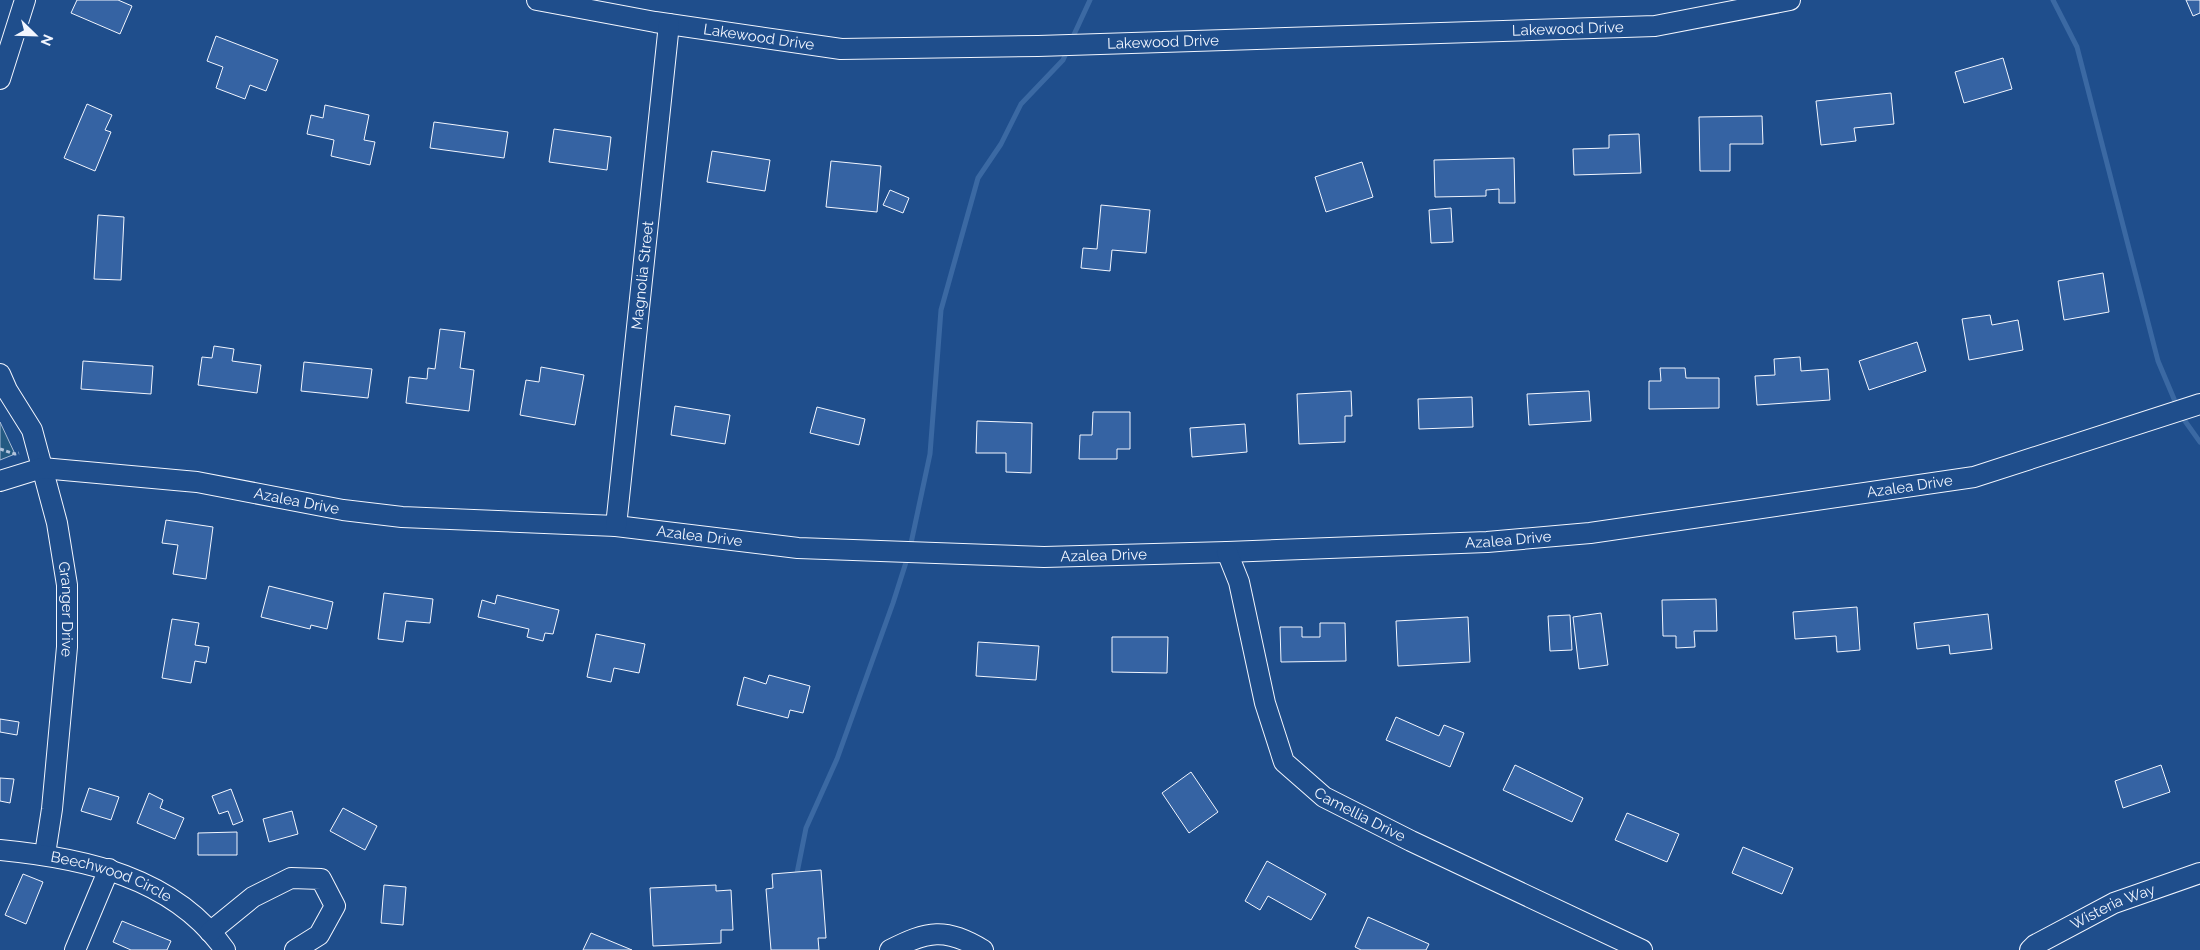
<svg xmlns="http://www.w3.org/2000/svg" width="2200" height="950" font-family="Raleway,sans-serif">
  <rect width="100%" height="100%" fill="#1f4e8c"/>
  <!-- green -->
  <path fill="#245a82" stroke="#a8bbd7" d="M0 422 15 454 0 460Z"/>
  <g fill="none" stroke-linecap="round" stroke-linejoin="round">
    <!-- stream -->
    <path stroke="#3b69a3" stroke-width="5" d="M2053 0 2077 47 2158 361 2177 406
      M1071 41 1090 0
      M2180 414 2200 442
      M910 548 930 454 941 310 978 178 1001 144 1021 104 1063 60 1067 51
      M796 878 806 828 837 759 893 603 908 556"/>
  </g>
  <!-- building -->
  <path fill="#3563a3" stroke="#f2f6ff" d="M77 0H118L132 6 120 34 71 13Z
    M2186 0H2200V13L2193 16Z
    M216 36 278 60 266 91 250 85 245 99 216 88 223 67 207 61Z
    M2003 58 2012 89 1964 103 1955 72Z
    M1891 93 1894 124 1854 128 1856 141 1821 145 1816 101Z
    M87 104 112 115 105 130 111 132 95 171 64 158Z
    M325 105 369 115 364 140 375 142 370 165 331 156 334 140 307 134 311 115 323 118Z
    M1762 116 1763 144H1730V171H1700L1699 117Z
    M434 122 508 132 504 158 430 148Z
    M554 129 611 137 607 170 549 162Z
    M1639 134 1641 173 1574 175 1573 149 1609 148V135Z
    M712 151 770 160 765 191 707 182Z
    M1514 158 1515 203H1499V189L1486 190V196L1435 197 1434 160Z
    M831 161 881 166 877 212 826 207Z
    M1362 162 1373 197 1326 212 1315 177Z
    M890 190 909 198 903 213 883 205Z
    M1101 205 1150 210 1146 253 1112 250 1110 271 1081 268 1083 248 1097 249Z
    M1451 208 1453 242 1431 243 1429 210Z
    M98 215 124 217 121 280 94 279Z
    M2103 273 2109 312 2064 320 2058 281Z
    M1990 315 1992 325 2018 320 2023 350 1969 360 1962 319Z
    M440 329 465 332 460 368 474 370 469 411 406 403 409 377 427 379 428 368 435 369Z
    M1917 342 1926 371 1869 390 1859 361Z
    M214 346 234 349 232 361 261 365 257 393 198 385 202 357 212 358Z
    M1800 357 1801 371 1828 369 1830 400 1757 405 1755 376 1775 375 1774 359Z
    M83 361 153 366 151 394 81 389Z
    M304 362 372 369 368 398 301 391Z
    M541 367 584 375 575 425 520 415 526 380 539 382Z
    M1660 368H1685L1686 378H1719V408L1649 409V381H1661Z
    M1351 391 1352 416H1345V442L1299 444 1297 394Z
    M1589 391 1591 421 1529 425 1527 394Z
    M1472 397 1473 427 1419 429 1418 399Z
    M675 406 730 415 725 444 671 435Z
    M817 407 865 419 859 445 810 433Z
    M1093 412H1130V449H1117V459H1079L1080 435H1092Z
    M977 421 1032 423 1031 473 1006 472V453H976Z
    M1245 424 1247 452 1192 457 1190 428Z
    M166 520 213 527 206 579 173 574 178 545 162 543Z
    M269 586 333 602 327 629 311 625 310 629 261 617Z
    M384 593 433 599 430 623 406 621 403 642 378 639Z
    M497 595 559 610 553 634 545 633 543 641 527 637 529 629 478 617 482 600 495 604Z
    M1716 599 1717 631H1694L1695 647 1676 648V636H1663L1662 600Z
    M1857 607 1860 650 1837 652 1836 636 1795 639 1793 612Z
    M1601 613 1608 665 1579 669 1573 617Z
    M1988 614 1992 649 1950 654 1949 645 1917 649 1914 623Z
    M1570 615 1572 650 1550 651 1548 616Z
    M1468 617 1470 662 1398 666 1396 621Z
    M172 619 199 623 195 645 209 647 206 663 195 661 191 683 162 678Z
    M1320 623H1345L1346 661 1281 662 1280 627H1302V637H1320Z
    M596 634 645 644 639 673 614 668 611 682 587 677Z
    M1112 637H1168L1167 673 1112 672Z
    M978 642 1039 646 1036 680 976 676Z
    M769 675 810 686 803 713 790 710 788 718 737 705 744 677 766 684Z
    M1396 717 1439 736 1444 725 1464 733 1450 767 1386 740Z
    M0 719 19 722 17 735 0 732Z
    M1515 765 1583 798 1572 822 1503 790Z
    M2161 765 2170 792 2123 808 2115 781Z
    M1191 772 1218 812 1189 833 1162 793Z
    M0 778 14 779 10 803 0 801Z
    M89 788 119 797 111 820 81 811Z
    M231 789 243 821 233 825 228 811 219 814 212 796Z
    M149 793 163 800 160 808 184 818 175 839 137 823Z
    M343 808 377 826 365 850 330 831Z
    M292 811 298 834 269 842 263 819Z
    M1627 813 1679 834 1667 862 1615 840Z
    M237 832V855H198V833Z
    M1743 847 1793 868 1782 894 1732 873Z
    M1267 861 1326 894 1311 920 1268 896 1260 910 1245 901Z
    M821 870 826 938H818L819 950H771L766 889 773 888 772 874Z
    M23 874 43 882 26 924 5 915Z
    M384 885 406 887 403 925 381 923Z
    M716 885V891L731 890 733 930H721V943L653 946 650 888Z
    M1368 917 1429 944 1426 950H1361L1355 947Z
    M122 921 171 941 167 950H131L113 942Z
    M591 933 632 950H583Z"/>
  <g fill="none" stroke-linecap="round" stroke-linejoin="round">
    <!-- minor casing -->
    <g stroke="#f2f6ff" stroke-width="22">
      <g id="minor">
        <path id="s1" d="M537 0 655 22 841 49 1038 46 1655 26 1790 0"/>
        <path d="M0 79 25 0"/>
        <path id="s2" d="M0 374 7 390 32 430 57 523 67 585V647L52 809 45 854"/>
        <path id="s3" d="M0 481 42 468 197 482 343 510 402 517 616 526 798 548 1044 557 1227 552 1487 542 1590 533 1974 477 2200 404"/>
        <path id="s4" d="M616 526 669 24"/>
        <path id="s5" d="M1227 552 1239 582 1265 703 1284 762 1324 797 1411 841 1642 950"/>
        <path id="s6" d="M0 850C83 858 174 877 225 950"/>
        <path d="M210 932 253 897 291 878 321 879 335 906 319 935 295 950"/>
        <path d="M75 950 109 869"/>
        <path d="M890 950C927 931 946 927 983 950"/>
        <path id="s7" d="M2030 950 2035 945 2114 903 2200 873"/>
      </g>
    </g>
    <!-- path -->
    <path stroke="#b3c4dc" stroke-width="3" stroke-dasharray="4 2.5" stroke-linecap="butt" d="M0 449 15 454 19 453"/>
    <!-- minor -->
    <use href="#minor" stroke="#1f4e8c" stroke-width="20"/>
  </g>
  <g text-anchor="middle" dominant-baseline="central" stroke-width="4" stroke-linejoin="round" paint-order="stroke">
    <!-- street labels -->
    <g font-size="15" fill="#f2f6ff" stroke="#1f4e8c">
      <text stroke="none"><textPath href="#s1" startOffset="1035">Lakewood Drive</textPath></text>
      <text stroke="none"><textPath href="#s1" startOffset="225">Lakewood Drive</textPath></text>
      <text stroke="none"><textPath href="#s1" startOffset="630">Lakewood Drive</textPath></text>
      <text stroke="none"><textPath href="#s4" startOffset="252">Magnolia Street</textPath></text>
      <text stroke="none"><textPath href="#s3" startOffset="1921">Azalea Drive</textPath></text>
      <text stroke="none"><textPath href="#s3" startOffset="301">Azalea Drive</textPath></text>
      <text stroke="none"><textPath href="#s3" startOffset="706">Azalea Drive</textPath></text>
      <text stroke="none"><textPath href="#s3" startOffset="1516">Azalea Drive</textPath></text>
      <text stroke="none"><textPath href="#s3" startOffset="1111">Azalea Drive</textPath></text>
      <text stroke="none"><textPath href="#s2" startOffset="248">Granger Drive</textPath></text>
      <text stroke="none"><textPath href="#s5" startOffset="311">Camellia Drive</textPath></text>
      <text stroke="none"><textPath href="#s6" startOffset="115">Beechwood Circle</textPath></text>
      <text stroke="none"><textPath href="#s7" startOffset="94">Wisteria Way</textPath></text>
    </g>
  </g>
  <!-- north arrow -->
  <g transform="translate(35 35) rotate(113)" stroke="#1f4e8c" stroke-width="4" paint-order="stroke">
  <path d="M0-4L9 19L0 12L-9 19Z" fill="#f2f6ff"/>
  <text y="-8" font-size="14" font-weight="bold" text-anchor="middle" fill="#f2f6ff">N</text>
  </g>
</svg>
